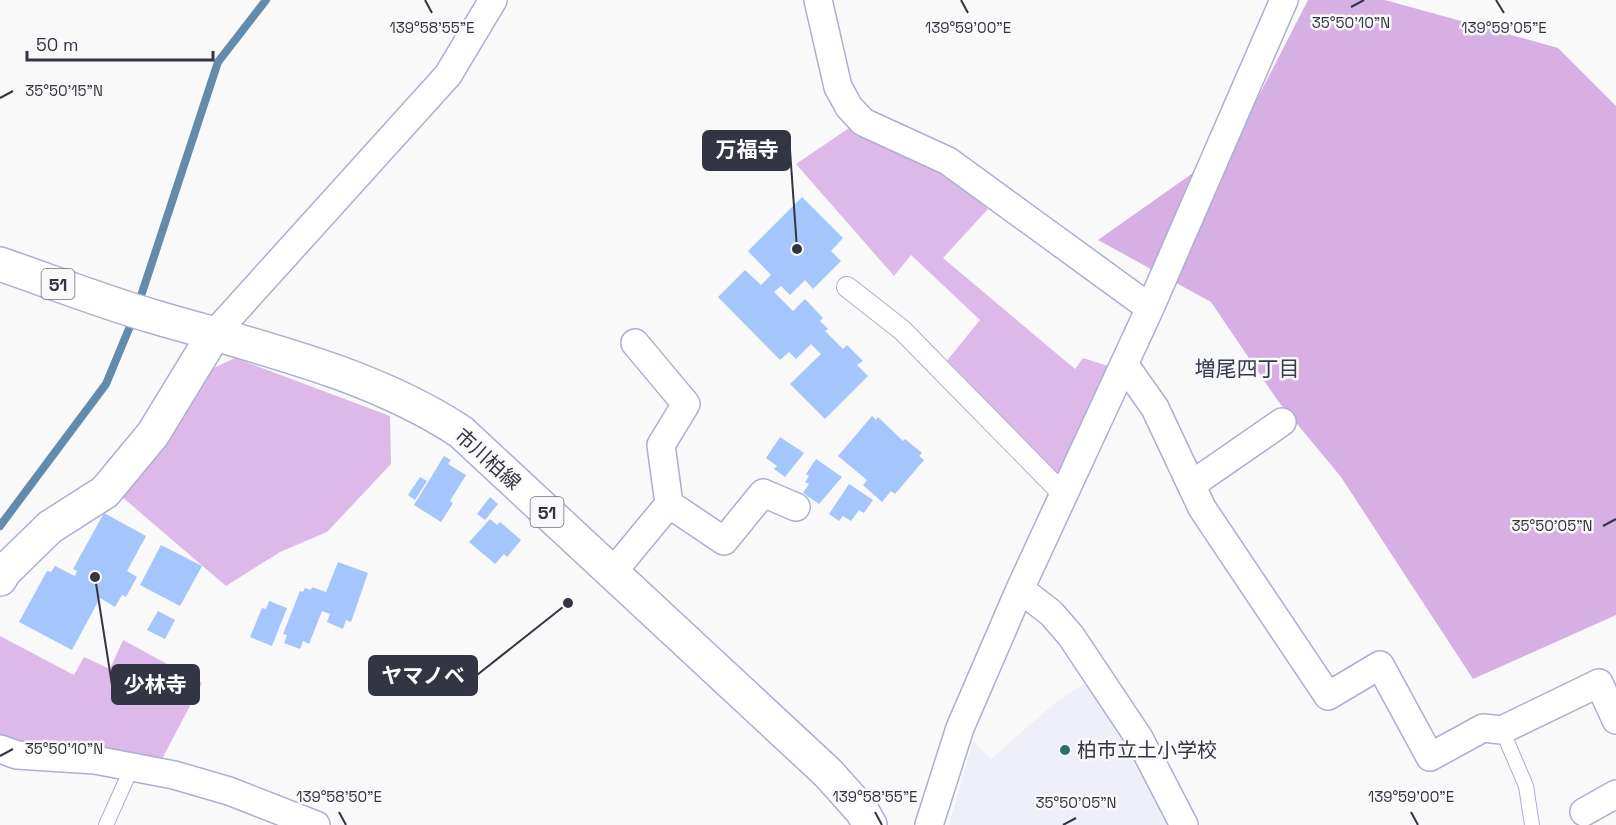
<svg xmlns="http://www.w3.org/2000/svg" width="1616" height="825" font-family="'Space Grotesk','Noto Sans JP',sans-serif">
  <rect width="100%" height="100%" fill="#f9f9f9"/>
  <!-- built -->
  <path fill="#eeeff8" d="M1088 681 1137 763 1167 825H949L973 741 991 759 1056 702Z"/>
  <!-- green -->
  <path fill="#ddb9e9" d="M849 128 937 167 988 209 943 258 1075 369 1083 358 1111 367 1056 479 945 363 980 320 911 255 894 276 796 164Z
    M235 358 390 416 391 464 327 532 280 552 226 586 121 496 207 371Z
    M0 636 74 675 84 657 110 669 123 640 202 683 162 759 88 748 20 745 0 737Z"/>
  <!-- forest -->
  <path fill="#d6afe4" d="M1308 0H1385L1558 48 1616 106V615L1473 679 1341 477 1278 401 1211 302 1098 240 1234 144Z"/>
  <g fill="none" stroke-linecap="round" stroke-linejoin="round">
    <!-- stream -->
    <path stroke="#628bac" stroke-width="8" d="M138 305 218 62 266 0
      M0 526 106 384 133 319"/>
  </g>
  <!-- building -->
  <path fill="#a4c6fc" d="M802 197 843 238 831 251 841 261 813 289 805 280 790 295 781 286 774 292 793 311 805 299 823 318 820 321 828 329 825 331 843 349 847 345 863 361 857 365 868 376 825 419 790 384 821 354 811 344 796 359 789 352 780 360 718 297 745 270 761 285 771 275 748 251Z
    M872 416 876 420 878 417 903 441 905 439 922 453 919 456 924 460 895 494 891 491 882 502 863 485 867 480 838 456Z
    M780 437 804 453 785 477 774 469 777 466 766 458Z
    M444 456 451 460 448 464 466 475 450 501 453 503 441 522 414 505Z
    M816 459 842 477 819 504 803 493 809 484 805 482 809 476 806 474Z
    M420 477 427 481 415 500 408 495Z
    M849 484 873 500 864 513 859 510 851 521 843 516 839 521 829 514Z
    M490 497 498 504 485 520 477 514Z
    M104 513 146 536 127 571 137 577 126 597 122 595 115 607 100 598 72 650 19 622 47 571 51 572 55 566 75 576 77 571 73 569Z
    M490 519 497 525 500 522 521 540 507 557 504 554 495 564 469 542Z
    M161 545 202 566 180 606 140 585Z
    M338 562 368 573 351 622 346 620 343 629 327 622 330 614 322 611 309 644 303 641 300 649 284 643 287 635 283 634 300 591 303 592 305 588 311 590 312 587 326 592Z
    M269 601 287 608 272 646 250 637 262 608 266 609Z
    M158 611 175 620 165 639 147 630Z"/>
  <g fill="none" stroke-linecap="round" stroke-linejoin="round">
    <!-- service casing -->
    <g stroke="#abafd1" stroke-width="16">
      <path id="service" d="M1502 730 1526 786 1532 825
        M106 825 132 767"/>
    </g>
    <!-- pedestrian casing -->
    <g stroke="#abafd1" stroke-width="22">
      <path id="pedestrian" d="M847 287 902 330 1064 495"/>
    </g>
    <!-- minor casing -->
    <g stroke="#abafd1" stroke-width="30">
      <path id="minor" d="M818 0 838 87 849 107 863 122 948 161 1150 308
        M214 334 448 75 493 0
        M1124 364 1155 408 1202 508 1328 696 1380 665 1430 757 1483 728 1502 730 1599 683 1616 720
        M1191 485 1282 422
        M669 504 724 541 763 493 796 507
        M612 573 669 504 661 445 686 404 635 343
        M1020 589 1051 613 1071 636 1139 738 1184 825
        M0 749 17 755 95 760 174 775 229 791 316 825
        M1584 812 1616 794
        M929 825 960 728 1020 589 1150 308 1284 0"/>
    </g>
    <!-- tertiary casing -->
    <g stroke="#abafd1" stroke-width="36">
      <path id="tertiary" d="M0 579 4 572 50 527 105 492 153 434 214 334"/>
    </g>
    <!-- primary casing -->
    <g stroke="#abafd1" stroke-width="36">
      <path id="primary" d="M0 264C52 282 103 302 155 317 257 347 372 373 461 432L828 773 862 811 870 825"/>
    </g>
    <!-- service -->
    <use href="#service" stroke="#fff" stroke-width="14"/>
    <!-- pedestrian -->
    <use href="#pedestrian" stroke="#fff" stroke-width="20"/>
    <!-- minor -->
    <use href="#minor" stroke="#fff" stroke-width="27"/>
    <!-- tertiary -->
    <use href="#tertiary" stroke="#fff" stroke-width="33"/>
    <!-- primary -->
    <use href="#primary" stroke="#fff" stroke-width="33"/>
  </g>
  <!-- ticks -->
  <path fill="none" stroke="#333542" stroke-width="2" d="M425 0 432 13M961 0 968 13M1496 0 1504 13M1351 7 1364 0M0 98 13 91M1603 526 1616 519M0 756 13 749M339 812 346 825M875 812 882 825M1411 812 1418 825M1063 825 1076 818"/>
  <!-- markers -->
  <circle fill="#2a7066" stroke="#f9f9f9" stroke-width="2" cx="1065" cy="750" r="6"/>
  <g text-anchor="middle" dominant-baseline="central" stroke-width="5" stroke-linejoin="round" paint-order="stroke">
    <!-- shield labels -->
    <g fill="#f9f9f9" stroke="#6e7079" stroke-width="1.5">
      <rect x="41.5" y="269" width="33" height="30" rx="4.5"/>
      <rect x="530.5" y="497" width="33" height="30" rx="4.5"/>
    </g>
    <g font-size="18" font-weight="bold" fill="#333542">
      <text x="58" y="284">51</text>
      <text x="547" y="512">51</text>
    </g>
    <!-- street labels -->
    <g font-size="20" fill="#333542" stroke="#f9f9f9">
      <text transform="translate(488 459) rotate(42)">市川柏線</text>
    </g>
    <!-- poi labels -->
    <g font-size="20" fill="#333542" stroke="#f9f9f9" text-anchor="start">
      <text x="1077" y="750">柏市立土小学校</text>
    </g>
    <!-- neighbourhood labels -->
    <g font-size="21" fill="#363954" stroke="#f9f9f9">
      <text x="1247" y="368">増尾四丁目</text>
    </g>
  </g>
  <g font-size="15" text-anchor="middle" fill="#333542" stroke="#f9f9f9" stroke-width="5" stroke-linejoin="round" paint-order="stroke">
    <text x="1351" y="28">35°50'10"N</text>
    <text x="432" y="33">139°58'55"E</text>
    <text x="968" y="33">139°59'00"E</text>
    <text x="1504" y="33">139°59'05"E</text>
    <text x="64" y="96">35°50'15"N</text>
    <text x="1552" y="531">35°50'05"N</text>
    <text x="64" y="754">35°50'10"N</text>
    <text x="339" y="802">139°58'50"E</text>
    <text x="875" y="802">139°58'55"E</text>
    <text x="1411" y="802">139°59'00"E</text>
    <text x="1076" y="808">35°50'05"N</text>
  </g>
  <!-- callouts -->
  <path fill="none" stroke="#333542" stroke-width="2" d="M797 249L790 150M568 603L477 675M95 577L112 685"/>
  <g fill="#333542" stroke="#f9f9f9" stroke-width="2">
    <circle cx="797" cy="249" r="6"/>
    <circle cx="568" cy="603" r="6"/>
    <circle cx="95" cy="577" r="6"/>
  </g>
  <g fill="#333542" stroke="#333542" stroke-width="2">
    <rect x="703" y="131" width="87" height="39" rx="6"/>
    <rect x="369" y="656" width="108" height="39" rx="6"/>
    <rect x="112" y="665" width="87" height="39" rx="6"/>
  </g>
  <g font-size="21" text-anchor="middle" font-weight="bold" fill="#fff">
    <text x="747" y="157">万福寺</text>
    <text x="423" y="683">ヤマノベ</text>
    <text x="155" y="692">少林寺</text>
  </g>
  <!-- scale -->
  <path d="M27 51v9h186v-9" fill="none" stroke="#333542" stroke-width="3"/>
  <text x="36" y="51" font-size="18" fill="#333542" stroke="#f9f9f9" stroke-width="4.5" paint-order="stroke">50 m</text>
</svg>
